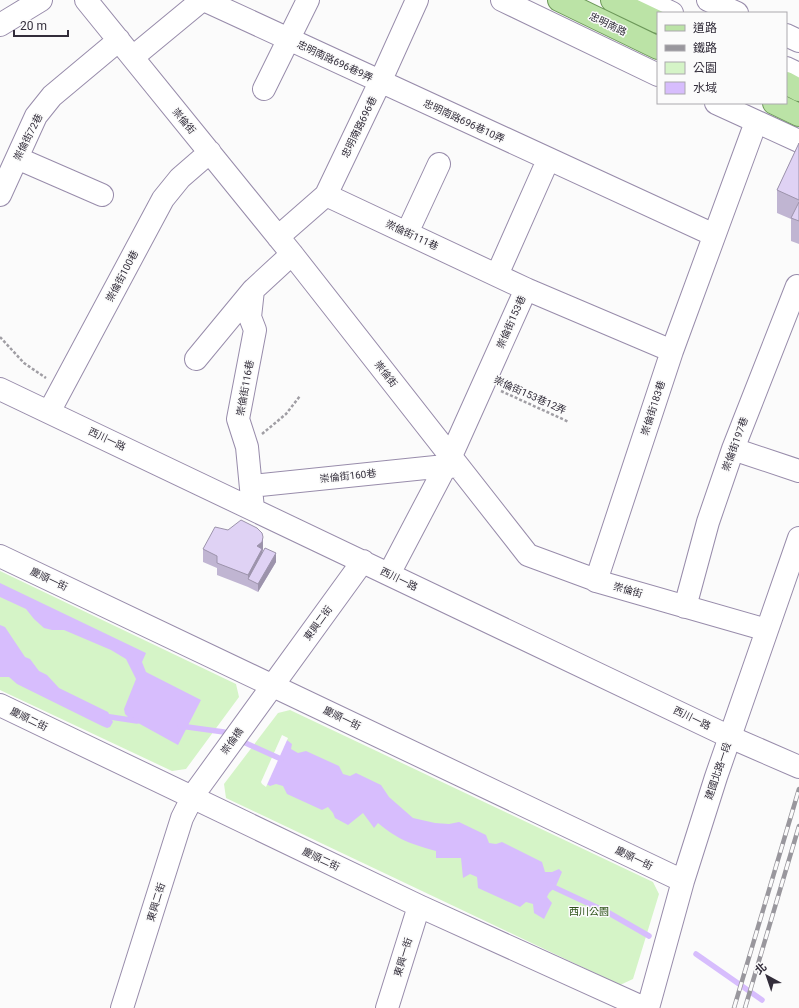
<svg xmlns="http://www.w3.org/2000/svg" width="799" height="1008" font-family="Roboto,'Noto Sans TC',sans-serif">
  <rect width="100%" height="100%" fill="#fbfbfb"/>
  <!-- green -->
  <path fill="#d5f4c7" d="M0 571 236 684 239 697 186 769 172 771 0 690Z
    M290 710 653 882 659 894 633 979 620 985 226 798 224 784 278 713Z"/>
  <!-- water -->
  <path fill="#d7bdfd" d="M0 583 146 653 142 662 146 672 201 700 178 745 129 718 125 714 124 709 136 679 126 659 111 650 64 630H52L44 628 34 619 26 609 0 597Z
    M0 625 5 627 25 657 30 659 39 671 47 675 59 688 108 712 113 722 110 727 107 728 102 726 17 684 9 677H0Z
    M283 737 292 744 291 749 298 753 306 751 339 766 343 774 350 776 356 773 381 785 389 797 413 818 435 823 449 824 459 822 486 835 489 843 496 844 502 842 542 862 545 872H552L559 869 562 872 556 886 549 893 547 897 552 903 544 919 534 913 533 904 526 902 520 907 478 888 477 877 470 874 463 878 461 858H436V851C411 844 398 840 378 823L374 828 363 813 348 825 335 818 333 813 328 807 322 810 287 794 283 786 276 784 270 786 263 782Z"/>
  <!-- pier -->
  <path fill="#fbfbfb" d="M282 735 288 738 266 787 262 784 261 782Z"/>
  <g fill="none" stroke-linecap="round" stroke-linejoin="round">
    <!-- stream -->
    <path stroke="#d7bdfd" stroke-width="5.5" d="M104 716 137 721
      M180 726 224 732 232 736
      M239 740 281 759
      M549 885 609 913 649 936
      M696 954 762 1000"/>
    <!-- minor casing -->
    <g stroke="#988cab" stroke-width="24">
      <path id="minor" d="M86 0 292 254 528 555 593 579 596 581 767 630
        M204 0 714 235
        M502 0 658 75
        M645 0 672 13
        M708 0 737 13
        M0 25 41 0
        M786 35 799 41
        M133 57 202 0
        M786 68 799 74
        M264 89 308 0
        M716 103 799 141
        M17 158 102 195
        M0 195 36 116 52 96 119 40
        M326 195 526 289
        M407 233 439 164
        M278 237 326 195 380 82 417 0
        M497 275 548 160
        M196 359 253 290
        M0 389 730 737 799 767
        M49 412 163 199 180 178 210 152
        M733 449 799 471
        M251 486 445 466 457 467
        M253 509 247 447 238 419 255 330 250 317 253 290 292 254
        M0 556 683 881
        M389 574 451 456 526 289 672 351
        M596 581 672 351 756 122
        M685 607 708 522 733 449 797 286
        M0 705 419 906 644 1008
        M122 1008 182 818 194 794 363 561
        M387 1008 419 906
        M648 1008 683 881 716 777 799 538"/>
    </g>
    <!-- major casing -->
    <g stroke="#6d985a" stroke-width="24">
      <path id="major" d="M559 0 658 48
        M612 0 658 22
        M786 83 799 90
        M774 103 799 115"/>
    </g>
    <!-- path -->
    <path stroke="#a09ea4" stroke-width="2.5" stroke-dasharray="3 2" stroke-linecap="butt" d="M0 337 24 363 46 378
      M501 391 569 422
      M262 434 286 414 300 396"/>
    <!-- minor -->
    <use href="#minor" stroke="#fff" stroke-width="22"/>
    <!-- major -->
    <use href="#major" stroke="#bbe3a6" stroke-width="22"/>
    <!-- rail casing -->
    <g stroke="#99979d" stroke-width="4.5">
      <path id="rail" d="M734 1008 799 789
        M745 1008 799 826"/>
    </g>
    <!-- rail -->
    <use href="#rail" stroke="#fbfbfb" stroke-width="3" stroke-dasharray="9" stroke-linecap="butt"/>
  </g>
  <!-- wall -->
  <path fill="#c0b5d2" d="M799 143V244L791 241V219L777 213V190Z
    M203 549H263L262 554 276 562 258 592 248 587 217 575V568L203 562Z"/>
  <!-- shaded-wall -->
  <path fill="#9c93ab" d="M263 537V549L262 554 248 579V575L257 546Z
    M276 553V562L258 592V584Z"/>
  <!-- building -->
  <path fill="#dfd2f4" stroke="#9c93ab" d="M799 143V200L777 190Z
    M799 202V221L791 218Z
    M241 520 257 528 262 533 263 537 262 542 257 546 262 549 248 575 217 563V556L203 549 215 527 228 530Z
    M265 548 276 553 258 584 248 579Z"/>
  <g text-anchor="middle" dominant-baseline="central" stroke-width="3" stroke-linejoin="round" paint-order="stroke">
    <!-- street labels -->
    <g font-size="10" fill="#322d3a" stroke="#fbfbfb">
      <text transform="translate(608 24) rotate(26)">忠明南路</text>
      <text transform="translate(335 61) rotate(25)">忠明南路696巷9弄</text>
      <text transform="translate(184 121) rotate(50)">崇倫街</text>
      <text transform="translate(464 121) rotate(25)">忠明南路696巷10弄</text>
      <text transform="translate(359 127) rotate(-64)">忠明南路696巷</text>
      <text transform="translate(28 137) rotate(-63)">崇倫街72巷</text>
      <text transform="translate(412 235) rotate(25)">崇倫街111巷</text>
      <text transform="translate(122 276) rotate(-62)">崇倫街100巷</text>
      <text transform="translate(511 322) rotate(-66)">崇倫街153巷</text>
      <text transform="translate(386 374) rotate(52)">崇倫街</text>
      <text transform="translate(245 388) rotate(-80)">崇倫街116巷</text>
      <text transform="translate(530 395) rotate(24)">崇倫街153巷12弄</text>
      <text transform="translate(653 408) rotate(-72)">崇倫街183巷</text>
      <text transform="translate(107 439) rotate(25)">西川一路</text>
      <text transform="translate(735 444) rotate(-70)">崇倫街197巷</text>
      <text transform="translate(348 476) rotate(-6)">崇倫街160巷</text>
      <text transform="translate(49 579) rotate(25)">慶順一街</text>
      <text transform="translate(399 579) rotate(26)">西川一路</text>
      <text transform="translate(628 590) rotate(16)">崇倫街</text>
      <text transform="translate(318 623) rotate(-54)">東興二街</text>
      <text transform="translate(342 718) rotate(26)">慶順一街</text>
      <text transform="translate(692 718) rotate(26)">西川一路</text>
      <text transform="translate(29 719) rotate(26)">慶順二街</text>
      <text transform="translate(232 741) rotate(-54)">崇倫橋</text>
      <text transform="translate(718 771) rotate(-71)">建國北路一段</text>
      <text transform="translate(634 858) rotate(26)">慶順一街</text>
      <text transform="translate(321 859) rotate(25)">慶順二街</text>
      <text transform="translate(156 902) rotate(-73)">東興二街</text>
      <text transform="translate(403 957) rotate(-73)">東興一街</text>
    </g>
    <!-- park labels -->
    <g font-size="10" fill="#2a5015" stroke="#fbfbfb">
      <text x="589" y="911">西川公園</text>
    </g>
  </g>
  <!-- legend -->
  <rect x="657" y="12" width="130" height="92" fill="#fbfbfb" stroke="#aba9ae"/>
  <rect x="665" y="25" width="20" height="6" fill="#bbe3a6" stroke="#aba9ae"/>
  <text x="693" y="32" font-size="12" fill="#322d3a">道路</text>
  <rect x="665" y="45" width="20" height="6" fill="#99979d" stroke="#aba9ae"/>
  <text x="693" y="52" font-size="12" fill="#322d3a">鐵路</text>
  <rect x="665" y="62" width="20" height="12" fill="#d5f4c7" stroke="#aba9ae"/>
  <text x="693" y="72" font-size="12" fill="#322d3a">公園</text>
  <rect x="665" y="82" width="20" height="12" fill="#d7bdfd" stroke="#aba9ae"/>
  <text x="693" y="92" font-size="12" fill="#322d3a">水域</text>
  <!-- north arrow -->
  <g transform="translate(767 976) rotate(320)" stroke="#fbfbfb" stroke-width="3" paint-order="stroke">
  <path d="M0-3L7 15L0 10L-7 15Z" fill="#322d3a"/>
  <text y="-6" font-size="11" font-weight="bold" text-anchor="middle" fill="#322d3a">北</text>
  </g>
  <!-- scale -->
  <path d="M14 30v6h54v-6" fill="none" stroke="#322d3a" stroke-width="2"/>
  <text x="20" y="30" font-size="12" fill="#322d3a" stroke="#fbfbfb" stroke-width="3" paint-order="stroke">20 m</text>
</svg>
